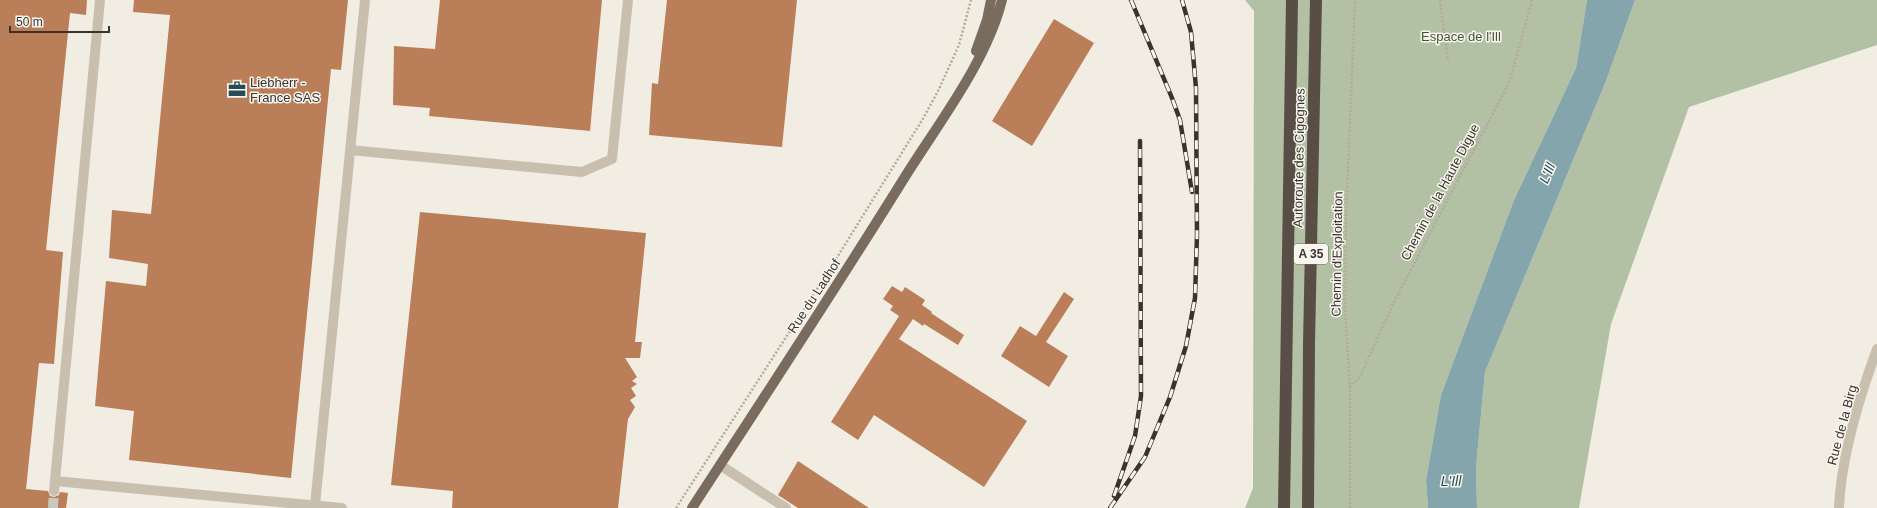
<svg xmlns="http://www.w3.org/2000/svg" width="1877" height="508" font-family="Arial,sans-serif">
  <rect width="100%" height="100%" fill="#f2ede3"/>
  <!-- green -->
  <path fill="#b2c0a4" d="M1245 0H1587L1576 68 1514 200 1441 395 1426 480 1428 508H1245L1253 488 1254 11Z
    M1635 0H1877V45L1689 107 1611 324 1579 508H1477L1476 467 1485 372 1606 81Z"/>
  <!-- water -->
  <path fill="#84a5ac" d="M1587 0H1635L1606 81 1485 372 1476 467 1477 508H1428L1426 480 1441 395 1514 200 1576 68Z"/>
  <!-- building -->
  <path fill="#ba7e58" d="M0 0H87L86 15 70 13 46 250 63 252 54 364 39 363 26 489 48 491 50 496 54 497 59 495 60 492 68 493 66 508H0Z
    M134 0H348L341 70 331 69 291 478 129 460 134 411 95 406 106 281 146 286 148 264 109 258 112 210 151 214 170 15 133 12Z
    M440 0H602L590 131 429 116 430 108 393 105 394 46 435 49Z
    M667 0H797L782 147 649 135 652 83 658 84Z
    M1054 19 1094 43 1032 146 992 121Z
    M420 212 646 233 635 342H642L640 358H625L637 377 632 381 637 384 631 388 636 396 630 400 635 407 628 419 618 508H452L453 491 391 485Z
    M892 286 902 292 905 287 925 300 922 305 932 312 931 313 964 335 958 345 924 324 923 326 913 319 899 339 1027 421 984 487 874 415 858 440 831 422 899 316 890 310 893 306 883 299Z
    M1064 292 1074 299 1046 342 1068 356 1049 387 1001 356 1020 326 1036 336Z
    M798 461 869 508H798L778 495Z"/>
  <g fill="none" stroke-linecap="round" stroke-linejoin="round">
    <!-- minor-tunnel -->
    <path stroke="#cdc8bf" stroke-width="10" stroke-dasharray="10 5" stroke-linecap="butt" d="M53 508 54 491"/>
    <!-- path -->
    <path stroke="#b5a99a" stroke-width="2.5" stroke-dasharray="2 2" stroke-linecap="butt" d="M1440 0 1448 60
      M1350 387 1360 377 1394 302 1510 81 1532 0
      M676 508 828 272 924 117 939 89 959 45 971 0
      M1350 508V387L1345 309 1346 219 1355 0"/>
    <!-- minor -->
    <path stroke="#c9bfaf" stroke-width="10" d="M350 150 582 172 612 159 628 0
      M720 465 786 508
      M55 481 342 508
      M54 491 100 0
      M315 505 365 0
      M1839 508C1841 456 1859 398 1877 349"/>
    <!-- major -->
    <path stroke="#796c5f" stroke-width="10" d="M976 51 987 20 991 0
      M692 508C765 396 838 285 908 172 941 120 987 60 1002 0"/>
    <!-- highway -->
    <path stroke="#594e45" stroke-width="12" d="M1284 508 1292 0
      M1308 508 1309 344 1316 0"/>
    <!-- rail casing -->
    <g stroke="#39322d" stroke-width="4.5">
      <path id="rail" d="M1131 0 1172 98 1180 120 1192 192
        M1114 496 1135 436 1141 396 1140 141
        M1110 508 1145 457 1170 397 1186 346 1195 298 1197 235 1196 88 1191 32 1182 0"/>
    </g>
    <!-- rail -->
    <use href="#rail" stroke="#f9f6ef" stroke-width="3" stroke-dasharray="9" stroke-linecap="butt"/>
  </g>
  <!-- icons -->
  <defs>
    <g id="office-bare" transform="scale(1.38)"><path d="M-6-3h4V-5.5h4V-3h4V5H-6ZM-1-4.5V-3h2v-1.5ZM-6 0V1H6V0Z" fill="#264c57" stroke="#f9f6ef" stroke-width="2.5" paint-order="stroke"/></g>
  </defs>
  <g fill-rule="evenodd">
    <use href="#office-bare" x="237" y="89"/>
  </g>
  <g text-anchor="middle" dominant-baseline="central" stroke-width="3" stroke-linejoin="round" paint-order="stroke">
    <!-- shield labels -->
    <rect fill="#f9f6ef" stroke="#736d67" stroke-width="1" x="1294" y="244" width="34" height="20" rx="3"/>
    <g font-size="12" font-weight="bold" fill="#39322d">
      <text x="1311" y="254">A 35</text>
    </g>
    <!-- park labels -->
    <g font-size="13" fill="#435533" stroke="#f9f6ef">
      <text x="1461" y="36">Espace de l'Ill</text>
    </g>
    <!-- poi labels -->
    <g font-size="13" fill="#39322d" stroke="#f9f6ef" text-anchor="start">
      <text x="250" y="82">Liebherr -<tspan x="250" dy="15">France SAS</tspan></text>
    </g>
    <!-- street labels -->
    <g font-size="13" fill="#39322d" stroke="#f9f6ef">
      <text transform="translate(1299 158) rotate(-89)">Autoroute des Cigognes</text>
      <text transform="translate(1440 192) rotate(-62)">Chemin de la Haute Digue</text>
      <text transform="translate(1337 254) rotate(-89)">Chemin d'Exploitation</text>
      <text transform="translate(814 296) rotate(-57)">Rue du Ladhof</text>
      <text transform="translate(1842 425) rotate(-75)">Rue de la Birg</text>
    </g>
    <!-- water labels -->
    <g font-size="14" font-style="italic" fill="#264c57" stroke="#f9f6ef">
      <text transform="translate(1547 173) rotate(-67)">L'Ill</text>
      <text x="1451" y="481">L'Ill</text>
    </g>
  </g>
  <!-- scale -->
  <path d="M10 26v6h99v-6" fill="none" stroke="#39322d" stroke-width="2"/>
  <text x="16" y="26" font-size="12" fill="#39322d" stroke="#f9f6ef" stroke-width="3" paint-order="stroke">50 m</text>
</svg>
